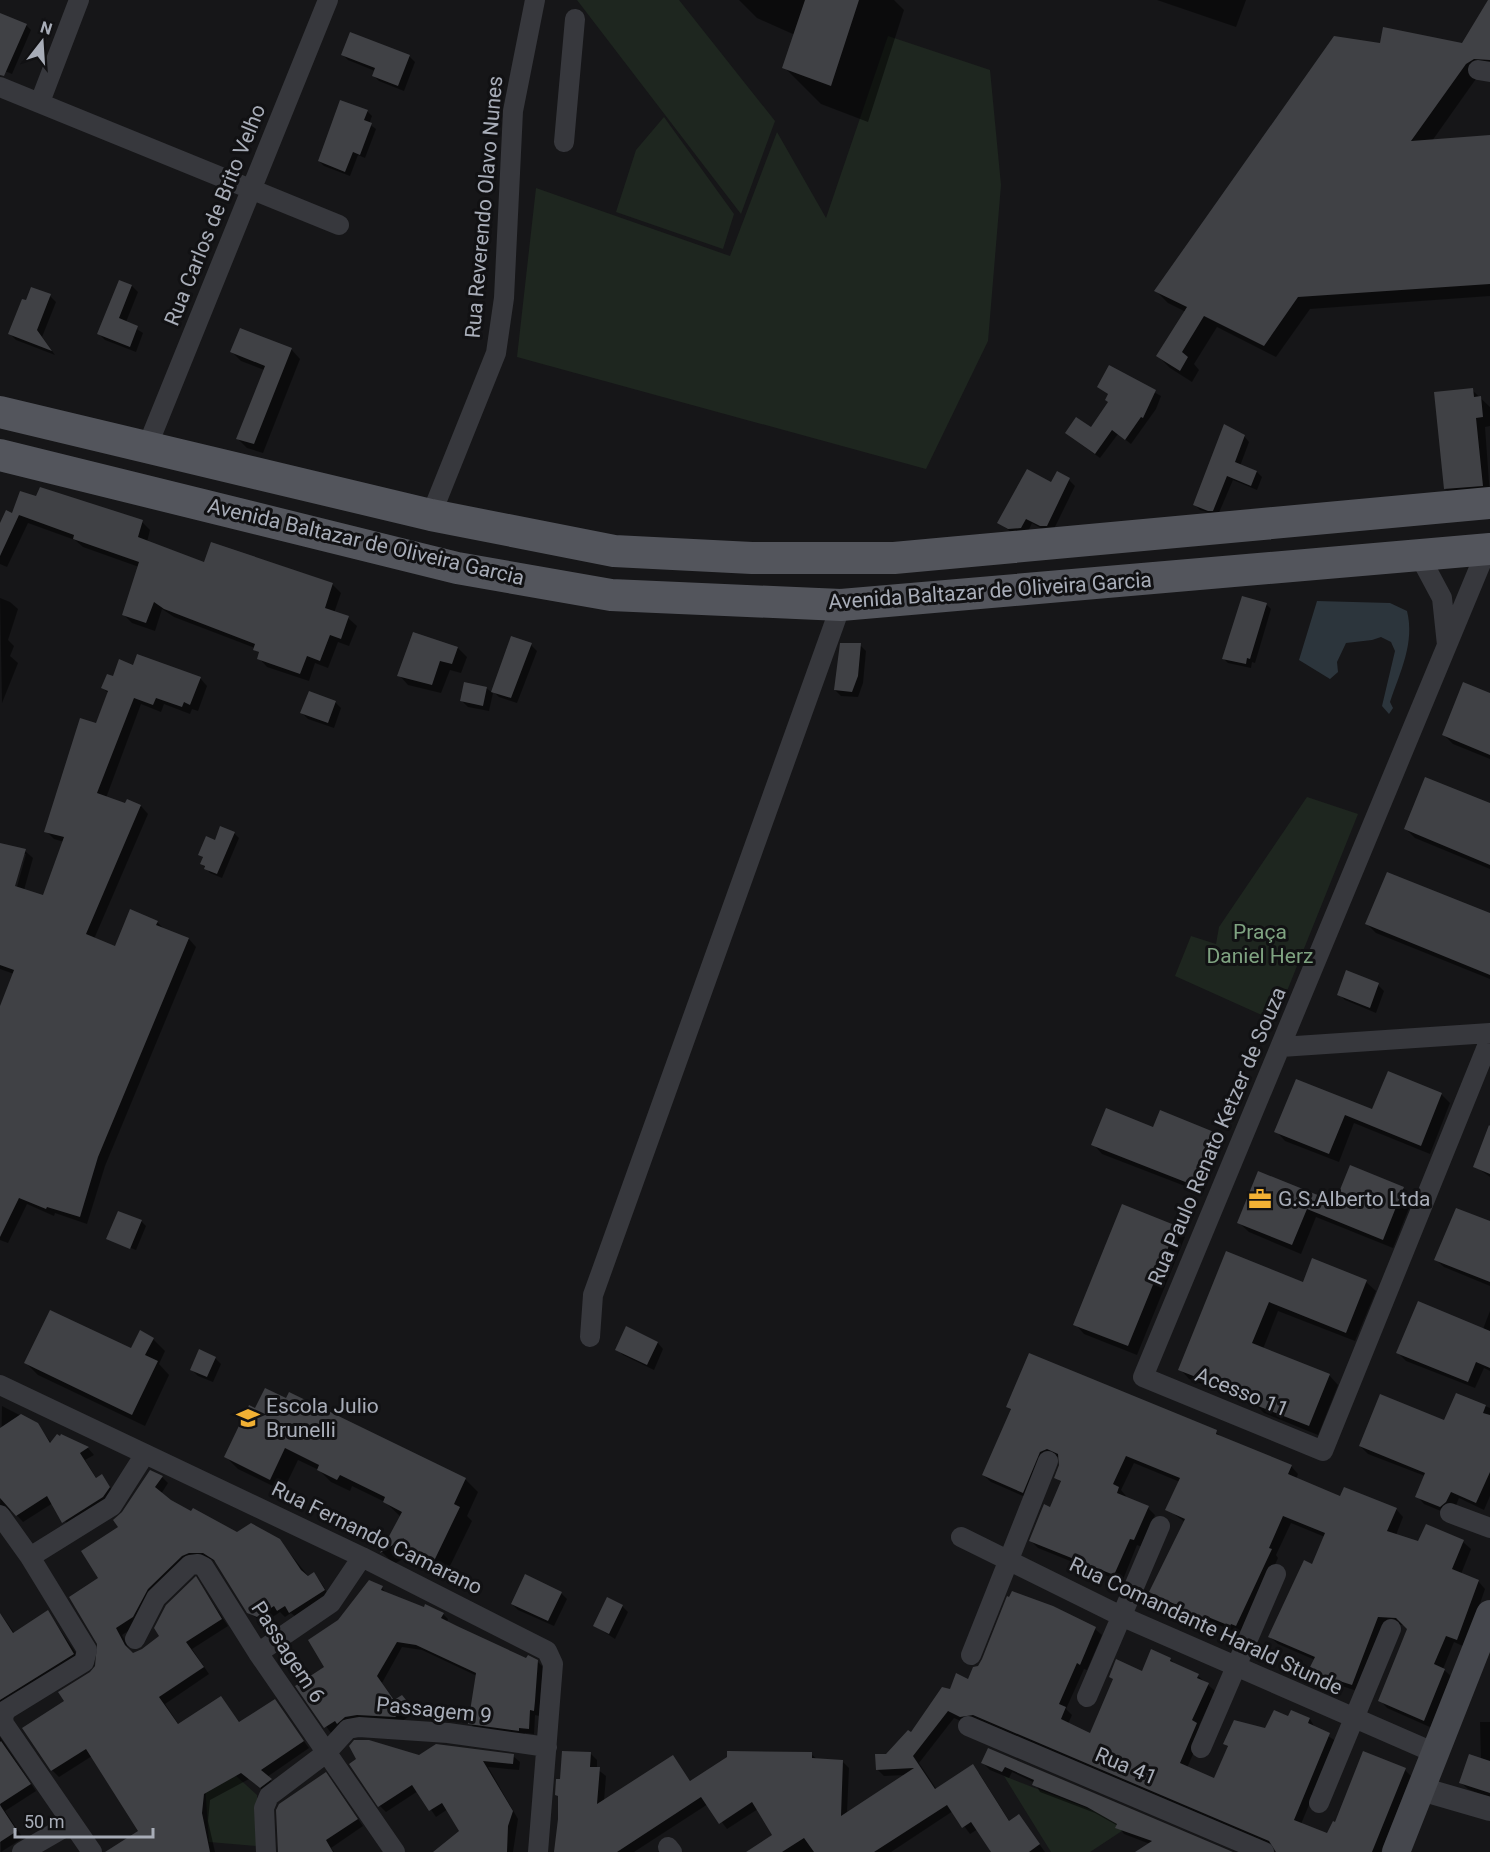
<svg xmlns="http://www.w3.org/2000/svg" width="1490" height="1852" font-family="Roboto,sans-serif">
  <rect width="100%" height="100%" fill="#161618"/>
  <!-- green -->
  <path fill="#1e261f" d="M577 0H679L775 121 741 214Z
    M888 36 990 70 1001 185 988 341 926 469 517 357 536 188 730 256 777 132 826 218Z
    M664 117 734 214 723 249 616 212 636 150Z
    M1307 797 1358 814 1275 1021 1175 976 1191 936 1216 944 1219 927Z
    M234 1774 257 1795V1846L209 1842 205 1786Z
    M1004 1776 1131 1825 1090 1852H1051Z"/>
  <!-- water -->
  <path fill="#2c353c" d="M1317 601 1390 603 1407 611C1415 643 1400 672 1390 702L1393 708 1389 714 1382 706 1395 651 1391 642 1381 637 1372 640 1346 643 1337 662 1338 672 1330 679 1299 660Z"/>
  <!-- shadow -->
  <path fill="#0007" fill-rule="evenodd" d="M739 0H894L904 10 868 122 821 104 784 67 795 35 757 18Z
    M1157 0H1246L1236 27Z
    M1490 0V71L1478 76 1432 141 1490 136V296L1310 309 1276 357 1217 327 1194 364 1199 370 1192 382 1170 368 1158 356 1186 312 1168 303 1156 291 1381 45H1463Z
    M0 14 26 25 31 30 12 74 0 69Z
    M342 54 409 56 415 62 404 91 379 81 373 75 375 71 348 60Z
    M367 111 372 116 369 124 376 129 365 158 358 155 350 176 324 166 319 161Z
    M120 282 132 286 138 292 126 322 143 333 136 352 105 340 99 334Z
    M50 296 56 302 42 337 55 355 16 340 10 334Z
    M291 349 300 359 263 453 247 448 237 438 264 370 241 361 232 352Z
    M1109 367 1161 396 1156 409 1131 444 1118 434 1100 458 1071 437 1091 429 1110 403 1109 395 1099 387Z
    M1472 390 1490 407V426L1485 427 1490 495 1455 498 1445 489Z
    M1244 436 1249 442 1240 466 1257 472 1262 477 1257 490 1233 480 1218 515 1200 510 1195 505Z
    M1069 480 1075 486 1053 531 1047 532 1032 523 1027 534 1015 535 999 523 1052 484Z
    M13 515 142 522 150 530 147 542 205 564 332 584 341 593 334 613 348 618 357 626 349 646 338 642 328 668 315 663 309 681 267 667 259 658 260 654 255 648 174 617 162 609 155 631 132 623 124 615 139 567 83 547 75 540 28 523 7 567 0 564V526Z
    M0 598 10 602 18 609 8 640 14 646 10 656 18 663 2 703Z
    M1267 605 1271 609 1255 663 1252 662 1251 668 1228 663 1223 658Z
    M531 645 537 651 517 703 499 697 493 691Z
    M860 645 866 651 863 683 858 697 841 696 835 690Z
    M458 648 467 657 461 673 450 670 441 693 408 685 399 675Z
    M134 667 200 678 207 686 198 711 192 709 190 714 164 704 161 712 141 704 106 798 126 805 128 801 141 806 148 814 94 939 116 948 157 922 165 930 189 939 196 947 105 1166 87 1224 55 1213 54 1216 27 1204 8 1243 0 1240V1010L14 974 0 969V844L25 851 33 858 24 890 44 897 64 842 54 839 46 831 97 724 109 694 103 688ZM23 854H26L15 894 12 893Z
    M486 688 493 693 489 711 468 707 462 701Z
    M1490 695V759L1453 744 1444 735Z
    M335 702 341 708 334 728 308 719 302 713Z
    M1490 805V869L1415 838 1406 829Z
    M234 833 239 838 222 878 210 873 202 864 204 859 200 854 215 842Z
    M1490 915V979L1376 933 1367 924Z
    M1378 985 1384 991 1376 1013 1345 1000 1339 994Z
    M1297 1081 1373 1111 1441 1094 1450 1103 1430 1154 1354 1123 1339 1162 1285 1141 1276 1131Z
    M1161 1112 1214 1133 1223 1143 1203 1193 1102 1154 1093 1144 1154 1129Z
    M1490 1127V1177L1475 1166Z
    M1259 1173 1336 1204 1403 1188 1413 1198 1393 1248 1316 1217 1301 1254 1249 1232 1239 1223Z
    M141 1221 146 1226 136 1250 108 1239Z
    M1490 1223V1286L1444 1267 1436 1260Z
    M1176 1227 1185 1237 1137 1355 1084 1334 1075 1324Z
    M1227 1253 1304 1283 1366 1282 1376 1291 1355 1341 1278 1311 1263 1349 1329 1375 1338 1385 1318 1435 1264 1413 1257 1406 1189 1379 1180 1369Z
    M1490 1311V1371L1484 1368 1475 1388 1406 1361 1398 1353 1483 1329Z
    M627 1328 658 1343 663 1349 654 1370 623 1355 617 1349Z
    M153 1339 165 1351 159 1364 169 1375 145 1426 38 1375 26 1363 131 1350Z
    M215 1358 221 1364 213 1382 198 1376 192 1370Z
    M289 1394 466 1480 478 1492 467 1516 472 1521 447 1572 412 1554 394 1564 382 1552 401 1517 385 1502 352 1486 350 1491 331 1482 319 1470 298 1460 283 1491 238 1469 226 1457 256 1410 286 1400Z
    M1456 1394 1490 1408V1496L1484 1510 1459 1498 1454 1510 1448 1514 1424 1504 1417 1496 1425 1476 1368 1454 1360 1446 1445 1422Z
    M2 1406 37 1424 52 1444 62 1436 88 1448 94 1455 85 1460 97 1479 101 1476 116 1495 70 1528 53 1503 23 1522 12 1510 0 1512Z
    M1008 1407 1216 1432 1223 1439 1291 1466 1298 1474 1296 1479 1341 1498 1396 1509 1403 1517 1396 1535 1419 1543 1463 1542 1471 1549 1461 1574 1478 1581 1485 1589 1465 1647 1454 1642 1443 1669 1452 1677 1432 1728 1387 1708 1380 1700 1409 1629 1405 1625 1386 1624 1360 1692 1318 1678 1310 1671 1315 1660 1278 1644 1270 1637 1313 1566 1325 1537 1291 1523 1276 1555 1278 1558 1244 1632 1239 1630 1238 1633 1216 1624 1210 1631 1190 1621 1182 1614 1183 1611 1159 1600 1151 1592 1185 1522 1167 1509 1180 1482 1134 1463 1121 1490 1126 1496 1125 1498 1148 1508 1155 1515 1142 1547 1137 1545 1122 1582 1038 1548 1031 1541 1051 1509 1062 1483 1056 1477 1061 1458 1055 1456 1030 1499 991 1482 983 1475 1012 1411Z
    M162 1477 168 1483 161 1494 170 1502 237 1534 279 1540 309 1577 314 1574 320 1581 330 1597 297 1618 291 1613 285 1617 280 1612 264 1623 248 1612 217 1563 211 1559H196L139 1624 122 1635 131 1653 133 1655 143 1650 161 1636 196 1578 228 1626 192 1649 209 1674 165 1704 179 1725 221 1698 240 1723 275 1701 309 1748 267 1777 277 1786 268 1794 249 1779 210 1800 208 1821 215 1852H108L140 1831 92 1756 59 1777 52 1770 66 1701 97 1666 100 1578 120 1528Z
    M370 1581 382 1588 387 1594 443 1614 448 1619 447 1622 527 1660 537 1661 543 1667 539 1716 535 1715 534 1734 525 1733 524 1736 475 1729 470 1723 477 1676 422 1650 402 1647 382 1683 395 1701 407 1702 415 1712 401 1722 341 1726 331 1733 297 1687 327 1668 339 1621Z
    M561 1593 567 1599 554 1626 518 1610 512 1604Z
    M622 1606 628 1612 615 1639 595 1626Z
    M48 1612 80 1659 0 1712V1613L15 1634Z
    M1095 1629 1102 1635 1087 1670 1084 1669 1066 1709 1072 1715 1068 1724 1091 1735 1143 1672 1170 1659 1177 1666 1198 1676 1215 1691 1199 1726 1203 1731 1187 1768 1215 1780 1229 1748 1225 1744 1266 1730 1289 1718 1310 1719 1315 1728 1336 1741 1301 1824 1328 1835 1405 1770 1411 1776 1381 1852H1277L1275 1846 981 1721 968 1724 954 1718 919 1763 937 1790 979 1773 1010 1822 1019 1816 1045 1852H993L978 1829 970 1834 953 1811 891 1852H749L774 1835 758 1809 727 1829 708 1804 634 1852H556L560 1798 556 1794 562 1781 590 1753 597 1760V1769L606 1776 604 1801 673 1757 691 1782 811 1754 818 1760 842 1761 849 1768 847 1813 906 1775 884 1776 877 1769 887 1756 912 1734 951 1690Z
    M1480 1722H1490V1798L1468 1789 1461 1783 1481 1760Z
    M0 1737 36 1791 5 1811 23 1838 1 1852Z
    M989 1750 1230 1852H1138L1150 1844 1124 1834 1118 1826 1095 1813 1040 1792 1035 1783 1012 1772 1009 1778 990 1770 983 1763Z
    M513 1756 520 1762 519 1770 488 1767 518 1819 513 1852H435L461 1831 448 1809 436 1817 418 1791 386 1812 379 1805 420 1757Z
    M332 1781 363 1826 331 1848 334 1852H278Z"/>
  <!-- building -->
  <path fill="#404145" d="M805 0H859L831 86 782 68Z
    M1488 0H1490V60L1474 59 1466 64 1411 141 1490 135V284L1298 297 1264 346 1204 316 1182 352 1188 357 1180 371 1156 356 1187 307 1154 291 1334 36 1380 43 1383 27 1462 43Z
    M0 13 27 24 4 76 0 75Z
    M350 32 410 55 398 86 372 76 375 68 341 55Z
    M340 100 368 110 364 120 372 123 360 155 353 152 345 172 318 161Z
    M119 280 132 285 119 318 138 326 130 347 97 334Z
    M31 287 51 294 37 330 52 351 8 334 22 299 26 300Z
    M240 328 292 348 254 444 236 439 265 366 230 352Z
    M1109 365 1156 390 1143 418 1141 417 1125 440 1112 430 1095 454 1065 433 1076 417 1091 427 1108 402 1105 400 1108 394 1097 387Z
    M1473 388 1474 397 1481 396 1483 417 1476 418 1483 486 1444 489 1434 392Z
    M1224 424 1245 435 1235 462 1257 471 1251 486 1227 476 1213 511H1208L1193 505Z
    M1027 469 1051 482 1057 471 1070 478 1047 526H1040L1026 519 1021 528 1008 529 997 523Z
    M40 487 143 520 138 537 204 562 211 542 333 583 325 608 349 616 341 639 330 635 320 661 307 656 300 674 257 659 259 652 253 650 255 644 164 609 154 602 146 623 122 615 139 562 73 539 74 535 19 515 0 556V523L6 510 12 513 20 491 36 496Z
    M1242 596 1267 603 1250 659 1247 658 1246 664 1222 659Z
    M413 632 458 647 452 664 440 661 432 685 397 676Z
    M511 636 532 643 511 698 491 692Z
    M840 643H861L858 676 852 692 834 690Z
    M137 654 201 677 190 705 184 702 182 707 156 698 153 705 134 698 97 793 125 803 127 799 141 805 86 934 115 946 130 909 158 921 156 925 189 938 98 1157 80 1217 47 1207 46 1209 19 1198 0 1237V1006L14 970 0 965V843L26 849 15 886 43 895 64 837 44 832 80 718 96 723 108 691 101 688 107 674 113 676 119 659 133 665Z
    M464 682 487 687 483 706 460 701Z
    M1463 682 1490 693V755L1442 735Z
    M309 691 336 701 328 723 300 713Z
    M1425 777 1490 803V865L1404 829Z
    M220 826 235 832 217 874 204 869 205 866 200 864 203 857 198 855 206 836 215 840Z
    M1387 872 1490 913V975L1365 924Z
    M1346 970 1379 983 1370 1008 1337 995Z
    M1388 1071 1442 1093 1421 1146 1345 1115 1329 1154 1274 1132 1296 1079 1372 1109Z
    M1106 1108 1153 1127 1160 1110 1214 1132 1193 1185 1091 1145Z
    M1489 1125 1490 1126V1174L1473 1167Z
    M1350 1165 1404 1187 1383 1240 1307 1209 1292 1245 1237 1223 1258 1171 1335 1202Z
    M1122 1204 1177 1226 1128 1346 1073 1325Z
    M1456 1208 1490 1221V1282L1434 1260Z
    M118 1211 142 1220 130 1249 106 1239Z
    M1226 1251 1303 1282 1312 1258 1367 1280 1346 1333 1269 1302 1252 1343 1330 1374 1309 1426 1253 1404 1255 1400 1178 1370Z
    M1418 1301 1490 1331V1368L1476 1362 1468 1382 1396 1353Z
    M50 1310 131 1348 140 1330 154 1338 145 1355 158 1361 132 1415 24 1363Z
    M626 1326 658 1342 647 1365 615 1350Z
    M199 1349 216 1357 207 1377 190 1370Z
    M1029 1353 1217 1430 1216 1434 1292 1465 1288 1474 1340 1496 1344 1487 1397 1508 1387 1531 1418 1541 1426 1524 1464 1540 1452 1569 1479 1580 1457 1640 1446 1636 1434 1664 1445 1669 1424 1721 1378 1701 1407 1629 1396 1618 1378 1617 1352 1685 1308 1671 1315 1657 1268 1637 1304 1560 1312 1564 1325 1533 1283 1516 1269 1548 1272 1549 1236 1626 1231 1624 1230 1626 1208 1617 1202 1624 1180 1614 1183 1608 1149 1592 1185 1519 1165 1510 1180 1478 1126 1456 1113 1484 1119 1487 1117 1493 1149 1506 1134 1540 1130 1539 1114 1575 1029 1541 1044 1504 1050 1507 1061 1481 1054 1478 1059 1465 1058 1454 1047 1449 1040 1452 1023 1493 982 1475 1011 1409 1006 1407Z
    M265 1388 286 1398 289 1392 466 1478 454 1504 460 1507 434 1561 400 1544 404 1538 380 1553 402 1512 383 1502 385 1497 340 1475 337 1480 317 1470 319 1465 285 1448 270 1480 224 1457 249 1405 255 1408Z
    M1456 1393 1486 1405 1483 1413 1490 1415V1472L1476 1503 1451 1492 1446 1502 1440 1507 1415 1497 1425 1473 1359 1446 1380 1394 1444 1420Z
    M21 1414 38 1423 50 1443 57 1434 60 1436 61 1434 89 1447 80 1453 96 1478 102 1474 110 1487 103 1497 62 1523 47 1496 16 1516 0 1498V1428Z
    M150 1470 163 1476 155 1487 171 1500 191 1511 193 1508 237 1532 251 1523 280 1539 301 1570 308 1576 314 1572 325 1590 289 1613 285 1606 277 1611 274 1606 257 1617 247 1613 214 1560 203 1553H189L182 1556 148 1589 133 1617 116 1628 125 1645 133 1653 142 1649 159 1636 154 1628 166 1605 196 1576 222 1619 186 1642 204 1667 159 1697 178 1724 221 1696 239 1722 275 1699 304 1741 261 1770 272 1779 260 1788 241 1773 204 1794 202 1813 210 1852H105L138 1831 86 1749 51 1771 22 1728 64 1701 58 1692 90 1672 95 1666 97 1644 69 1597 98 1578 81 1551 118 1527 113 1520 122 1512Z
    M525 1574 562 1592 548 1621 511 1604Z
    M369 1580 383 1586 381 1590 424 1607 425 1604 444 1613 441 1618 457 1626 526 1658 528 1655 538 1660 535 1701 534 1711 530 1710 529 1729 519 1728V1731L468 1724 476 1673 416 1645 397 1642 377 1676 394 1700 402 1695 411 1706 395 1717 357 1715 345 1717 337 1724 335 1721 324 1728 295 1686 324 1667 308 1640 338 1620Z
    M1012 1591 1053 1606 1096 1627 1080 1665 1077 1663 1059 1704 1066 1707 1061 1719 1090 1733 1113 1679 1109 1677 1116 1659 1142 1671 1151 1649 1171 1658 1170 1661 1199 1674 1197 1678 1209 1683 1192 1720 1197 1723 1180 1763 1214 1778 1228 1746 1223 1744 1234 1720 1265 1728 1274 1710 1288 1716 1291 1710 1310 1718 1308 1723 1330 1733 1294 1820 1327 1833 1333 1821 1335 1822 1363 1751 1406 1768 1372 1852H1276L1269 1841 973 1715 960 1717 948 1711 913 1756 935 1789 973 1764 1009 1821 1019 1814 1040 1844 1029 1852H991L971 1822 962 1828 947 1805 874 1852H814L804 1838 782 1852H746L772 1835 752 1802 719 1824 701 1797 617 1852H554L558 1819V1796L555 1795 556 1779H560L562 1751 591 1752 590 1767H600L597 1804 673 1755 690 1781 727 1757V1751L812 1752V1758L843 1760 841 1816 914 1768 876 1770 875 1754H886L908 1730 911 1732 942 1687 950 1689 956 1673 968 1679 973 1667 978 1666 982 1659 1007 1596 1009 1597Z
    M607 1597 623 1605 609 1634 593 1626Z
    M48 1610 74 1654 0 1700V1613L13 1633Z
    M354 1740H369L419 1755 436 1744 514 1754 513 1764 483 1761 513 1811 508 1826 507 1852H433L459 1831 442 1803 429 1811 412 1785 378 1807 349 1764 356 1759 349 1746Z
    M1 1741 31 1784 0 1804V1742Z
    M988 1748 1233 1852H1135L1152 1841 1115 1828 1117 1824 1087 1807 1032 1785 1034 1780 1005 1767 1002 1772 981 1763Z
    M1469 1754 1490 1761V1793L1459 1783Z
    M326 1772 358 1819 326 1840 333 1852H278L276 1810 279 1804Z
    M0 1805 17 1831 0 1842Z"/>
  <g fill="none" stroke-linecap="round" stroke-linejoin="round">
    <!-- minor -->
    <path stroke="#37383d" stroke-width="20" d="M1478 70 1490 72
      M0 87 339 225
      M40 102 79 0
      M564 142 575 19
      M147 447 328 0
      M431 515 496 353 504 298 513 111 535 0
      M1487 549 1143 1377 1323 1451 1490 1039
      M1419 555 1442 598 1447 645
      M1281 1047 1490 1033
      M590 1337 593 1295 841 605
      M0 1385 362 1557 547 1651 553 1664 538 1852
      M1450 1513 1490 1528
      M0 1515 30 1557 87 1650 84 1662 6 1710 3 1717 4 1724 92 1852
      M961 1537 1121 1616 1435 1753
      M30 1557 112 1506 145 1454
      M135 1639 156 1598 190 1565 198 1564 204 1567 258 1653 395 1852
      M258 1653 331 1603 362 1557
      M971 1655 1048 1461
      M1087 1697 1160 1526
      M968 1726 1264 1852
      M1201 1748 1276 1574
      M1319 1803 1391 1629
      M668 1847 672 1852
      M22 1852 72 1823
      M266 1852 264 1808 269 1796 326 1753 348 1729 359 1727 448 1733 547 1747"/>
    <!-- tertiary -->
    <path stroke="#37383d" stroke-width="24" d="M1421 1789 1490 1809"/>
    <!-- secondary -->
    <path stroke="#45474d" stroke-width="28" d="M1396 1852 1490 1614"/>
    <!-- primary -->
    <path stroke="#53555c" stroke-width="32" d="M0 412 431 515 614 551 752 558H894L1490 503
      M0 455 457 568 611 595 841 605 1490 549"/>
  </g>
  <!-- icons -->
  <defs>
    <g id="office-bare" transform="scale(1.8)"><path d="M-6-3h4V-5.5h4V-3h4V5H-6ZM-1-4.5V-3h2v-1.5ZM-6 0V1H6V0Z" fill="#f2b134" stroke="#111113" stroke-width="2.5" paint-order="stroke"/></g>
    <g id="school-bare" transform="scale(1.8)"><path d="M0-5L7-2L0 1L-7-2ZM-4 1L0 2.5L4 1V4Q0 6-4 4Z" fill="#f2b134" stroke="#111113" stroke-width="2.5" paint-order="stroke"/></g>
  </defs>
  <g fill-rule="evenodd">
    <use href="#office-bare" x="1260" y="1199"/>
    <use href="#school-bare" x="248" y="1418"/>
  </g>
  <g text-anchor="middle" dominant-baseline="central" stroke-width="6" stroke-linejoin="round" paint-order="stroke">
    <!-- street labels -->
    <g font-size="21" fill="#a8adb8" stroke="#111113">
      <text transform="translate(484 207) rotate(-85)">Rua Reverendo Olavo Nunes</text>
      <text transform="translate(215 215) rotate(-68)">Rua Carlos de Brito Velho</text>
      <text transform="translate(366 542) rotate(13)">Avenida Baltazar de Oliveira Garcia</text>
      <text transform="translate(990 591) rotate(-4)">Avenida Baltazar de Oliveira Garcia</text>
      <text transform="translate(1217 1136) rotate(-67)">Rua Paulo Renato Ketzer de Souza</text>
      <text transform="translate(1242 1392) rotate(22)">Acesso 11</text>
      <text transform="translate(377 1538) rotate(26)">Rua Fernando Camarano</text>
      <text transform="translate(1206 1626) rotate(25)">Rua Comandante Harald Stunde</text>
      <text transform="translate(288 1652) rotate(57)">Passagem 6</text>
      <text transform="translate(434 1710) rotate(6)">Passagem 9</text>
      <text transform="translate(1126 1766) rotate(23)">Rua 41</text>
    </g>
    <!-- park labels -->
    <g font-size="21" fill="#7fa381" stroke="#111113">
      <text x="1260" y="932">Praça<tspan x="1260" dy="24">Daniel Herz</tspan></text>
    </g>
    <!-- poi labels -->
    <g font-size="21" fill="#a8adb8" stroke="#111113" text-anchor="start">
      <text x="1278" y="1199">G.S.Alberto Ltda</text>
      <text x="266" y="1406">Escola Julio<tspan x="266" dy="24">Brunelli</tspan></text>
    </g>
  </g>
  <!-- north arrow -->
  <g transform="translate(42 42) rotate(17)" stroke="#111113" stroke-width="4.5" paint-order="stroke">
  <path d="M0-4.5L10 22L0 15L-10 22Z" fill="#a8adb8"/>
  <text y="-9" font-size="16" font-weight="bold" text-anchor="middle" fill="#a8adb8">N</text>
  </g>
  <!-- scale -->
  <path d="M15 1828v9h138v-9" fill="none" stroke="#a8adb8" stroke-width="3"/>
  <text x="24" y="1828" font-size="18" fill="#a8adb8" stroke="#111113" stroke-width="4.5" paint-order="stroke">50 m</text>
</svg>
